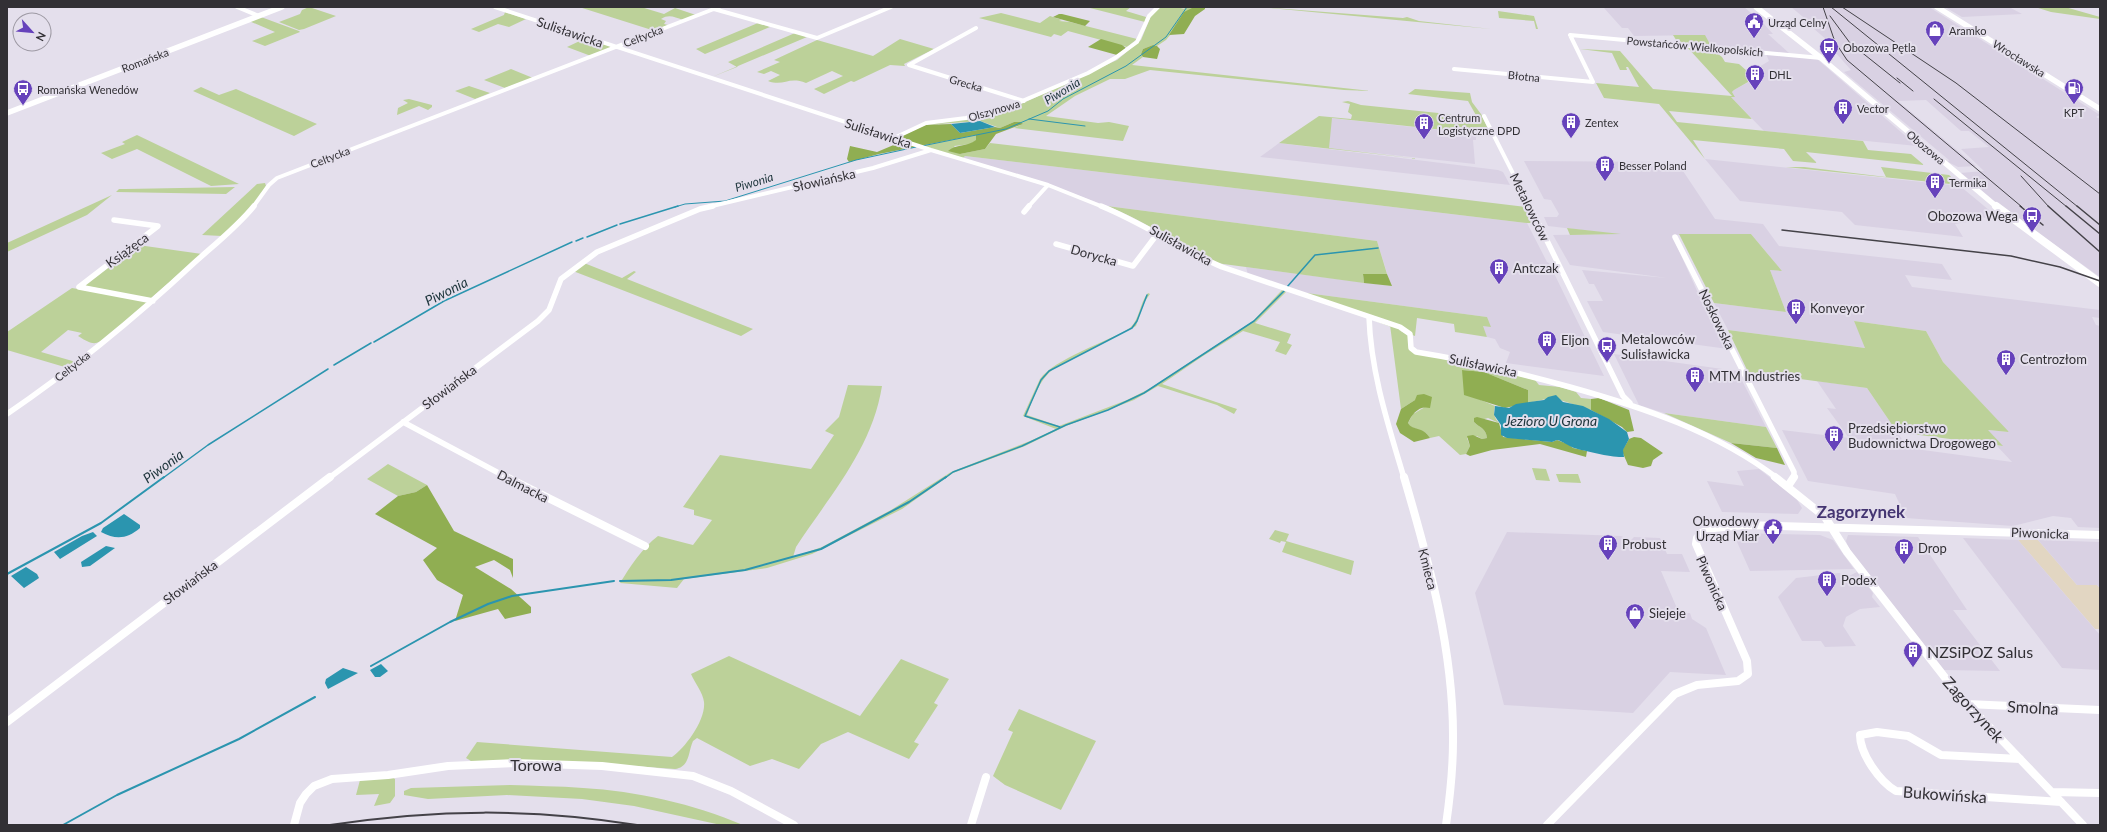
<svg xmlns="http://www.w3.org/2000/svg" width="2107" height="832" font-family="Lato,sans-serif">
  <rect width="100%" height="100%" fill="#e4dfec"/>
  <!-- commercial -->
  <path fill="#e2d6c2" d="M2018 540H2038L2077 585H2097L2100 588V629H2095Z"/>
  <!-- built -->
  <path fill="#d9d1e3" d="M1625 7H1744L1764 24 1773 34H1768L1790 54 1711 46 1704 35 1634 36 1628 28H1622L1604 8Z
    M1791 7H1929L2100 115 2096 117 2100 119V277L1999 205 1960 173 1984 171 1961 149 1989 147 1969 131H1961L1926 100 1898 101 1976 166 1958 167 1948 162 1949 160 1844 72 1851 70 1835 52V47L1806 22 1808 21Z
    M1945 7H2009L2022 14 1962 17Z
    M1766 54 1817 59 1917 146 1764 131 1731 97H1735L1732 92 1734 90 1754 79 1749 73 1769 61Z
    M1331 118 1476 134V140H1473L1475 164 1328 148Z
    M1279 143 1498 170 1503 172 1510 185 1260 157Z
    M965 156 1527 223 1547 262 1549 263 1604 376 1506 363 1510 352 1500 348 1495 339 1487 337 1482 326 1487 317 1299 292 1248 275 1246 267 1391 286 1377 241 1107 206 1039 181 963 158Z
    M1705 159 1960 186 2001 220 1973 216 1968 222 1955 224 1963 237 1855 225 1842 212 1740 201Z
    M1524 161 1677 162 1715 219 1763 224 1779 246 1942 264 1952 280 1905 275 1912 287 2100 310V318L2092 317 2096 325 2100 326V528L2078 527 2071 518 2053 516 2013 526 1906 518 1895 494 1808 481 1782 430 1849 438 1827 408 1836 409 1817 381 1867 388 1908 448 2012 462 1997 446H2002L1987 430 2008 432 1943 362 1926 331 1854 321 1866 348 1728 330 1714 303 1786 312 1770 270 1782 271 1751 234 1672 235 1703 304 1706 305 1728 349 1603 332 1587 301H1603L1594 284H1589L1582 270 1667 278 1570 265 1553 235 1616 234 1548 226 1544 217H1557L1559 214 1551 200 1544 199Z
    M1614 354 1737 371 1766 427 1664 413 1639 405Z
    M1759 469 1796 498 1802 508 1798 514 1722 512 1707 481 1744 486 1737 471Z
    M1507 532 1621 536 1631 540 1634 537 1660 538 1667 554H1682L1690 572 1661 571 1679 613H1690L1692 619 1706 628 1726 675 1670 672 1633 713 1504 705 1475 593Z
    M1733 533 1820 535 1833 540 1854 569 1750 571Z
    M1848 535 1918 537 1967 610H1953L2000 671 1944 670 1849 549 1846 541Z
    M1963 538 2018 540 2100 635V670L2062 668Z
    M2038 540 2100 542V588L2097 585H2077Z
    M1857 572 1873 593 1872 597 1880 607 1860 609 1846 617 1843 626 1856 646 1825 647 1821 641H1802L1778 597 1796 578 1839 573 1849 576Z"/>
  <!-- green -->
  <path fill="#bcd199" d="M309 7 336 16 304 29 299 30 279 22 300 14 302 10Z
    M579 7H641L664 14 675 8 696 15 683 20C674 17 669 14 661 19L666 21 664 24 668 25 655 31Z
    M1086 7H1131L1126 11 1146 17 1145 22Z
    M1160 7H1176L1185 9 1183 7H1194L1166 40 1157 46 1153 45 1143 49 1141 54 1143 57 1132 65 1371 91 1344 90 1150 70 1125 79H1110L1075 96 1046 116 1098 123 1109 122 1129 126 1123 141 1014 128 1023 124 1014 122 1000 128 980 121 925 125 1001 111 1019 105 1117 60 1141 40 1151 16Z
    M1260 7 1403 18 1407 17 1419 21 1491 29Z
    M2035 7H2065L2100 17V19L2051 12Z
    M1498 11 1534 16 1538 29H1536L1534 21 1499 18Z
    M505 12 526 19 509 27 498 24 479 32 471 29 504 15Z
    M1001 13 1040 23 1050 16 1062 20 1059 21 1070 22 1137 39 1127 47 1068 31 1061 36 1054 34 1051 37 979 18Z
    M261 17 299 31 300 32 265 46 252 41 275 32 249 21Z
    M758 23 770 27 705 54 696 49Z
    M795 33 807 37 712 77 737 67 728 62Z
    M1673 35H1705L1711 46 1678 43Z
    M586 38 612 47 591 56 567 47Z
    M900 39 934 49 904 64 905 66 890 65 854 82 851 81 824 94 814 89 843 76 832 71 806 83C788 76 784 87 768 81L780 75 771 71 764 74 757 72 780 62 774 60 817 40 873 56Z
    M1687 47 1719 50 1721 51H1714L1722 57 1725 62 1739 64 1755 78 1734 90 1732 92 1735 97H1731L1752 119 1669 111 1677 122 1863 141 1868 150 1911 154 1924 165 1806 152 1817 163 1793 161 1784 149 1693 140 1705 159 1659 104 1604 98 1596 83 1639 87 1628 67H1626L1627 70H1620L1612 53 1580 49 1620 51 1653 89 1732 96Z
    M511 69 533 78 505 88 484 80Z
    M469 86 490 93 475 99 455 91Z
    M201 87 219 95 236 89 317 124 294 136 193 91Z
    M1415 89 1470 93 1472 102 1481 114 1491 135 1332 118 1329 148 1420 159 1279 143 1319 116 1351 119 1352 115 1348 112 1350 104 1342 102 1348 101 1361 105 1477 117 1468 101 1408 94Z
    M409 99 432 105V107L428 110 419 106 397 115 398 108 408 103 403 100Z
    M137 135 239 184 211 186 137 149 112 159 101 153 125 144 122 142Z
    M976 135 977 140 971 144 954 146 960 154 985 149 990 143 1527 207 1533 220H1530L1531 223H1527L965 156 963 158 921 146Z
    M1786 167H1804L1886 177 1881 167 1949 175 1960 185Z
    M265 183 266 186 257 201 222 236 202 235 257 184Z
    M235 187 226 194 116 192 119 189H126Z
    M112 195 87 215 7 252V243Z
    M1107 206 1377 241 1387 274 1363 275 1364 283 1216 263C1179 246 1146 221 1107 206Z
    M1567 228 1621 234 1570 235Z
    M1679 234H1751L1782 271 1770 270 1786 312 1714 303Z
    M138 245 202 254 150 299 82 285Z
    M584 263 622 278 634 271 636 272 627 279 753 329 741 336 573 271Z
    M72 288 145 301 148 303C135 314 111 339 96 343 90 344 83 339 78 336L82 333 68 330 41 352 76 362 68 368 7 350V332Z
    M1282 290 1286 292 1255 323 1291 334 1287 343 1292 345 1286 355 1275 351 1280 342 1243 331 1203 356 1162 384 1237 409 1234 414 1217 405 1158 386 1134 400 1066 426 1025 446 953 473 902 509 812 554 767 568 684 579 677 588 620 583C630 567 642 548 658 536L693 545 712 520 694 515V510L683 507 720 455 811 469 834 435 825 431 839 417 848 385 882 386C872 449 830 495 796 547L793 557 822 547 891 510 951 472 1030 441 1056 429 1023 416 1040 379C1054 359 1107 342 1130 328 1140 319 1139 304 1148 293L1150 294 1143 304 1136 326 1053 369C1039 381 1033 398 1027 415L1059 426 1127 400 1149 389 1253 321Z
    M1299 292 1487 317 1491 327 1483 326 1487 337 1455 332 1454 324 1417 318 1415 336Z
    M1854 321 1926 331 1943 362 2009 432 1988 430 2003 446 1897 432 1867 388 1748 372 1728 330 1865 348Z
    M1390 325 1408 335 1409 348 1414 353 1456 360 1535 380 1539 385 1560 387 1576 392 1581 398 1591 399V410L1560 400 1546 399 1528 403V390L1484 372 1462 370 1476 398 1495 406C1493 413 1494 418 1499 423L1488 418 1474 422C1480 428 1486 428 1487 438L1482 439 1477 436 1467 438 1470 446 1466 454 1460 455 1439 436 1430 438 1426 433 1409 426 1408 423 1413 414 1425 407 1415 400 1401 409Z
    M1664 413 1766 427 1777 448 1731 443Z
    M388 464 427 485 416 492 398 496 367 479Z
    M1532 468 1546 469 1550 481 1536 480Z
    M1556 474H1578L1581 483 1559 482Z
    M1275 530 1289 534 1286 541 1354 561 1351 575 1282 552 1286 542 1281 541 1280 543 1269 539Z
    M729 656 860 716 901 659 949 679 934 703 938 705 914 742 919 744 909 759 848 732 821 744 799 769 772 759 750 766 697 738 693 741C688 752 690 767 675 769L563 761H471L466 758 477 742 672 757C685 748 706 720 704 702 703 693 695 683 691 674Z
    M1019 709 1096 741 1061 810 1005 785 993 776 1013 732 1008 730Z
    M392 777 395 779V796L390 803 374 806 379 794 356 795 360 780Z
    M510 785C534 786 559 786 583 788 636 791 694 804 743 825H721L634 806 582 799 507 795 428 799 404 795V791L411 788Z"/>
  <!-- forest -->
  <path fill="#90ae52" d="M1194 7H1205V9L1195 16 1184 34 1169 35 1184 12Z
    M1059 14H1062L1090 21 1085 26 1053 17Z
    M1101 39 1122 45 1126 48 1117 55 1088 47Z
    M1153 45 1157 46 1160 49 1157 59 1143 57 1141 54 1143 49Z
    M1014 122H1020L1023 124 996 134 985 149 960 154 948 151C956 144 967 147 976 140V135L879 154 849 162 847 159 850 146 877 152 896 144 881 138 885 136 895 139 925 125 951 124 960 133 995 127 1000 128Z
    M1363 274H1387L1392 286 1364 283Z
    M1462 370 1484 372 1528 390V403L1505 408 1464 395Z
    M1424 394 1432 397 1430 408C1419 405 1412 414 1408 423 1412 431 1423 426 1430 438L1414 442 1400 433 1396 424 1401 409 1415 400 1417 395Z
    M1599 398 1629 410 1634 431 1627 432 1622 427 1591 410V399Z
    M1477 417 1499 423 1503 437 1552 442 1557 440 1568 444 1573 448 1587 451 1586 457 1540 444 1492 450 1470 456 1466 454 1470 446 1467 436 1473 435 1482 439 1487 438C1486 428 1480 428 1474 422V418Z
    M1634 437 1641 438 1663 453 1653 460 1651 466 1643 468 1628 465 1622 451 1629 439Z
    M1731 443 1777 448 1785 465 1756 458Z
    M427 485 454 531 513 559V578L510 570 494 560 475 567 511 589 531 607V613L505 619 498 609 455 621 463 595 437 580 423 560 437 548 375 514 398 496 416 492Z"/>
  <!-- water -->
  <path fill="#2b95af" d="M980 121 995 127 960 133 951 124Z
    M1556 395 1563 402 1583 406 1609 419 1627 432 1629 439 1623 450 1624 457C1613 458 1585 451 1574 448 1568 446 1563 441 1557 440L1552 442 1507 438 1501 435V425L1494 415 1495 406 1509 408 1516 404 1544 400 1548 397Z
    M124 514 140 525V528C127 539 116 540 101 532L103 528Z
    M93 532 97 536 60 559 54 552 82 536Z
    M106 546 115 548 90 566 82 567 81 562Z
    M26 567 37 574 39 578 24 588 11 576Z
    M381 664 388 671 380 677H375L370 670Z
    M343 668 358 673 328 689 325 683 326 679Z"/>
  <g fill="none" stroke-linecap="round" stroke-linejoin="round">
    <!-- stream-far2 -->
    <path stroke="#2b95af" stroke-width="1" d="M1029 119 1085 126
      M922 146 1006 129 1048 111 1063 99 1126 66 1166 37 1187 7
      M675 207 685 204 725 201 856 160 916 147"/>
    <!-- stream-far1 -->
    <path stroke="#2b95af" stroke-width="1.5" d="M620 224 678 206
      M587 237 617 225
      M576 241 583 238
      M1287 287 1315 255 1378 248
      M374 342 444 301 572 242
      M334 365 371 343
      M1060 427 1025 416 1041 380 1049 371 1132 328 1137 321 1147 295
      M163 478 208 445 328 369
      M945 478 953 472 1022 446 1066 425 1108 410 1144 393 1254 321 1284 291"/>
    <!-- stream -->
    <path stroke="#2b95af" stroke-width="2" d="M7 574 101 523 164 477
      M620 581 671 580 745 570 821 549 909 502 946 477
      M371 666 450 622 488 604 512 596 614 581
      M63 825 117 795 239 739 315 697"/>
    <!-- minor-far2 -->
    <path stroke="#fff" stroke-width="4" d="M237 7 259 16
      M495 7 931 150 1048 185 1103 207
      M714 9 817 38 891 7
      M976 28 909 65 1024 101
      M1570 35 1821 58
      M1454 69 1593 82 1570 35
      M1484 116 1530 207
      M894 138 926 123 966 118 1008 107 1088 73 1115 58 1137 42 1149 16 1158 7
      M253 207 269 185 277 178 719 7
      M708 207 873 168 931 150
      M1028 207 1048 185"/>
    <!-- minor-far1 -->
    <path stroke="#fff" stroke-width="5.5" d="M1101 206C1143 223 1180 249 1222 267L1400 327 1410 334 1411 348 1416 352C1468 360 1519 373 1570 387 1642 407 1717 432 1777 478
      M1530 206 1623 396 1630 403
      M1024 212 1029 206
      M114 220 158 226 79 287 153 301
      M1675 237 1794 472V478
      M1056 244 1133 266 1158 233
      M1369 317C1371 373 1388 424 1404 478
      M7 414C73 369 135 318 194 263 214 245 237 227 254 206
      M403 422 508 478
      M329 478 538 321 549 310 561 279 597 252 700 209 713 206"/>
    <!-- minor -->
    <path stroke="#fff" stroke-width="8" d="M506 477 645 546
      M1404 477C1429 562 1454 651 1453 741 1453 769 1450 797 1446 825
      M1775 477 1825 517 1847 552 1957 693 2083 825
      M1788 486 1794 477
      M1967 704 2100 710
      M7 722 330 477
      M2020 759 1941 755 1908 736 1877 732 1860 735C1860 754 1880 782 1896 791L2061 802
      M2052 792 2100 793
      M294 825 300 803 306 794 314 786 332 779 388 775 448 766 514 763 602 766 693 776 731 791 794 825
      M971 825 986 777
      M1547 825 1675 694 1697 685 1738 681 1748 674 1747 661 1696 544 1697 538 1701 533 1714 528 1744 525 2100 535"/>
    <!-- tertiary-far1 -->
    <path stroke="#fff" stroke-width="5.5" d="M1756 7 1821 58 1997 207
      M1937 7 2100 109
      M7 113 282 7"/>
    <!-- tertiary -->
    <path stroke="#fff" stroke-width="8" d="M1996 206 2100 283"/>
    <!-- rail-far2 -->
    <path stroke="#444248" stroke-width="1" d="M1823 7 1835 42 1847 60 2022 207
      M1831 7 2078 207
      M1842 7 1956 83 2100 194
      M1830 16 1850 43 1900 83
      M1897 78 1913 91
      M1934 99 2067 207
      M2021 176 2049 207"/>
    <!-- rail-far1 -->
    <path stroke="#444248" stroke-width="1.5" d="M2020 206 2043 225
      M2048 206 2100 252
      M2066 206 2100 234
      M2077 206 2100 225
      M1782 230 2011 256 2060 267 2100 281"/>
    <!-- rail -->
    <path stroke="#444248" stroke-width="2" d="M330 825C435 809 532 808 637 825"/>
  </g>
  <!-- icons -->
  <defs>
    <g id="civic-pin" transform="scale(1)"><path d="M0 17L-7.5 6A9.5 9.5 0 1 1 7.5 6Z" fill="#6642bb" stroke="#e4dfec"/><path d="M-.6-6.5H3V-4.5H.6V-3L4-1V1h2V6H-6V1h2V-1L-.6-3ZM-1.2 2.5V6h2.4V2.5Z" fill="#fff"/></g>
    <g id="shop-pin" transform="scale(1)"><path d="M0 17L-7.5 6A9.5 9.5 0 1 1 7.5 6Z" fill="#6642bb" stroke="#e4dfec"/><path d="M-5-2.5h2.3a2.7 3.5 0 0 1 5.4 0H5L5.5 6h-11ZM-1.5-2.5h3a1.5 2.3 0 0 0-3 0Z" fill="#fff"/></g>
    <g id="bus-pin" transform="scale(1)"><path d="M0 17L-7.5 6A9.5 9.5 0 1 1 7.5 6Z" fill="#6642bb" stroke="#e4dfec"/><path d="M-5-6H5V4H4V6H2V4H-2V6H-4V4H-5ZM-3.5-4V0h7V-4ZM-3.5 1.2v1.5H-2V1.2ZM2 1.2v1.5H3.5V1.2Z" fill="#fff"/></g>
    <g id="building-pin" transform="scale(1)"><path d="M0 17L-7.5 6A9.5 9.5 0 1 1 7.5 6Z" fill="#6642bb" stroke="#e4dfec"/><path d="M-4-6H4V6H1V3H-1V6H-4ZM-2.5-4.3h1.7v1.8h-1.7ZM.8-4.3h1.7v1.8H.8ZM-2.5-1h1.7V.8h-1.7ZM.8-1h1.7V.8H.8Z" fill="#fff"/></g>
    <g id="fuel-pin" transform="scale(1)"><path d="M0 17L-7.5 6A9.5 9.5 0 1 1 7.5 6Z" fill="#6642bb" stroke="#e4dfec"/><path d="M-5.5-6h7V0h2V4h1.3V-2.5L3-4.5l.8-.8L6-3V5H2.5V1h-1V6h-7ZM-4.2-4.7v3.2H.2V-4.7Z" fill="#fff"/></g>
  </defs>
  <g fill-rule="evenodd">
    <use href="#civic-pin" x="1754" y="22"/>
    <use href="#shop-pin" x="1935" y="30"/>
    <use href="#bus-pin" x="1829" y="47"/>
    <use href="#building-pin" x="1755" y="74"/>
    <use href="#fuel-pin" x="2074" y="88"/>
    <use href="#bus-pin" x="23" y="89"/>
    <use href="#building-pin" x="1843" y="108"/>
    <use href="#building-pin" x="1571" y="122"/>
    <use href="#building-pin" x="1424" y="123"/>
    <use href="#building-pin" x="1605" y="165"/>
    <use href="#building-pin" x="1935" y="182"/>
    <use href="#bus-pin" x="2032" y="216"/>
    <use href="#building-pin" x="1499" y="268"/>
    <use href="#building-pin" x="1796" y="308"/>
    <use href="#building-pin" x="1547" y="340"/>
    <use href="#bus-pin" x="1607" y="346"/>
    <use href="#building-pin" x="2006" y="359"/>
    <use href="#building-pin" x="1695" y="376"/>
    <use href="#building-pin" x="1834" y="435"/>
    <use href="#civic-pin" x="1773" y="528"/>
    <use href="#building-pin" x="1608" y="544"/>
    <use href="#building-pin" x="1904" y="548"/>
    <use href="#building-pin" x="1827" y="580"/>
    <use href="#shop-pin" x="1635" y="613"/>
    <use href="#building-pin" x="1913" y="651"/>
  </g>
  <g text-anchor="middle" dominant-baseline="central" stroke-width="4" stroke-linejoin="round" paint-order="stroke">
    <!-- far-poi labels -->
    <g font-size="11" fill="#323035" stroke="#e4dfec" text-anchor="start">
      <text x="1768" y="22">Urząd Celny</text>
      <text x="1949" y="30">Aramko</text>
      <text x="1843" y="47">Obozowa Pętla</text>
      <text x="1769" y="74">DHL</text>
      <text x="37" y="89">Romańska Wenedów</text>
      <text x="1857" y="108">Vector</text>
      <text x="2074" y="112" text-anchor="middle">KPT</text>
      <text x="1438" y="117">Centrum<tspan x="1438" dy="13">Logistyczne DPD</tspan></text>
      <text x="1585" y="122">Zentex</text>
      <text x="1619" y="165">Besser Poland</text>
      <text x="1949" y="182">Termika</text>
    </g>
    <!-- far-street labels -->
    <g font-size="11" fill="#323035" stroke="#e4dfec">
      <text transform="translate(643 36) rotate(-21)">Celtycka</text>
      <text transform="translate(1695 46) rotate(5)">Powstańców Wielkopolskich</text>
      <text transform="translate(2019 58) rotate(32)">Wrocławska</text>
      <text transform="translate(145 60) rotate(-21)">Romańska</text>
      <text transform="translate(1524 76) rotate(6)">Błotna</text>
      <text transform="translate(966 83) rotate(16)">Grecka</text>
      <text transform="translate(994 110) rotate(-16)">Olszynowa</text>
      <text transform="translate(1926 147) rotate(40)">Obozowa</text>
      <text transform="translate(330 157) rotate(-21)">Celtycka</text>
      <text transform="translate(72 366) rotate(-38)">Celtycka</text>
    </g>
    <!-- far-water labels -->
    <g font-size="12" font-style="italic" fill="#1d343b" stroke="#e4dfec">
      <text transform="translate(1062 91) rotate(-31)">Piwonia</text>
      <text transform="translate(754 182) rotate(-17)">Piwonia</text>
    </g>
    <!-- street labels -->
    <g font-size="13" fill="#323035" stroke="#e4dfec">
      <text transform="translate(570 32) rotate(19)">Sulisławicka</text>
      <text transform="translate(878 133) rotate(18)">Sulisławicka</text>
      <text transform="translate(824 180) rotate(-13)">Słowiańska</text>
      <text transform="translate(1530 207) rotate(64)">Metalowców</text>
      <text transform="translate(1181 245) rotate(29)">Sulisławicka</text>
      <text transform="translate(127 250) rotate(-36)">Książęca</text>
      <text transform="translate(1094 255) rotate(16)">Dorycka</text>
      <text transform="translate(1717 319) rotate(64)">Noskowska</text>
      <text transform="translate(1483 365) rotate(12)">Sulisławicka</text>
      <text transform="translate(449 387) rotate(-37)">Słowiańska</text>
      <text transform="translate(523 486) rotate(27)">Dalmacka</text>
      <text transform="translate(2040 533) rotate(2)">Piwonicka</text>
      <text transform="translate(1428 569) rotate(76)">Kmieca</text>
      <text transform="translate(190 582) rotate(-37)">Słowiańska</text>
      <text transform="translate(1712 583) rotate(66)">Piwonicka</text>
    </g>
    <!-- poi labels -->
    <g font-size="13" fill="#323035" stroke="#e4dfec" text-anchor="start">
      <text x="2018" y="216" text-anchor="end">Obozowa Wega</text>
      <text x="1513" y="268">Antczak</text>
      <text x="1810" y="308">Konveyor</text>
      <text x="1621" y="339">Metalowców<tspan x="1621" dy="15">Sulisławicka</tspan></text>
      <text x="1561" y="340">Eljon</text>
      <text x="2020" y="359">Centrozłom</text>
      <text x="1709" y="376">MTM Industries</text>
      <text x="1848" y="428">Przedsiębiorstwo<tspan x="1848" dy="15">Budownictwa Drogowego</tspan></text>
      <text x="1759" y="521" text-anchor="end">Obwodowy<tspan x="1759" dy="15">Urząd Miar</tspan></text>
      <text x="1622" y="544">Probust</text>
      <text x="1918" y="548">Drop</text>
      <text x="1841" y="580">Podex</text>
      <text x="1649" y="613">Siejeje</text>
    </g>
    <!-- water labels -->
    <g font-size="14" font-style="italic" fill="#1d343b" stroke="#e4dfec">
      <text transform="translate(446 291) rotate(-27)">Piwonia</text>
      <text x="1551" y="420">Jezioro U Grona</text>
      <text transform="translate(163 466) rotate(-36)">Piwonia</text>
    </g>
    <!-- near-poi labels -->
    <g font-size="16" fill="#323035" stroke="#e4dfec" text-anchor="start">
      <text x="1927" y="651">NZSiPOZ Salus</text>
    </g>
    <!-- near-street labels -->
    <g font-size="16" fill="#323035" stroke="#e4dfec">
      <text transform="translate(2033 707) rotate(3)">Smolna</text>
      <text transform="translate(1974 709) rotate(48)">Zagorzynek</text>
      <text x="536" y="764">Torowa</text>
      <text transform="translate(1945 794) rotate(4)">Bukowińska</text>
    </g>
    <!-- district labels -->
    <g font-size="17" font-weight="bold" fill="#443572" stroke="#e4dfec">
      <text x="1861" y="511">Zagorzynek</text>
    </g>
  </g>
  <!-- border -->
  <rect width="2107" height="832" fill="none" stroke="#323035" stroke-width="16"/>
  <!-- north arrow -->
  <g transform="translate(32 32) rotate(117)"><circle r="19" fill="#e4dfec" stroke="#9d99a3"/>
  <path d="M0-3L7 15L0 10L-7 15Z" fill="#6642bb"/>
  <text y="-6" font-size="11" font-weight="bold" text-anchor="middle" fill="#323035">N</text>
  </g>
</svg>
